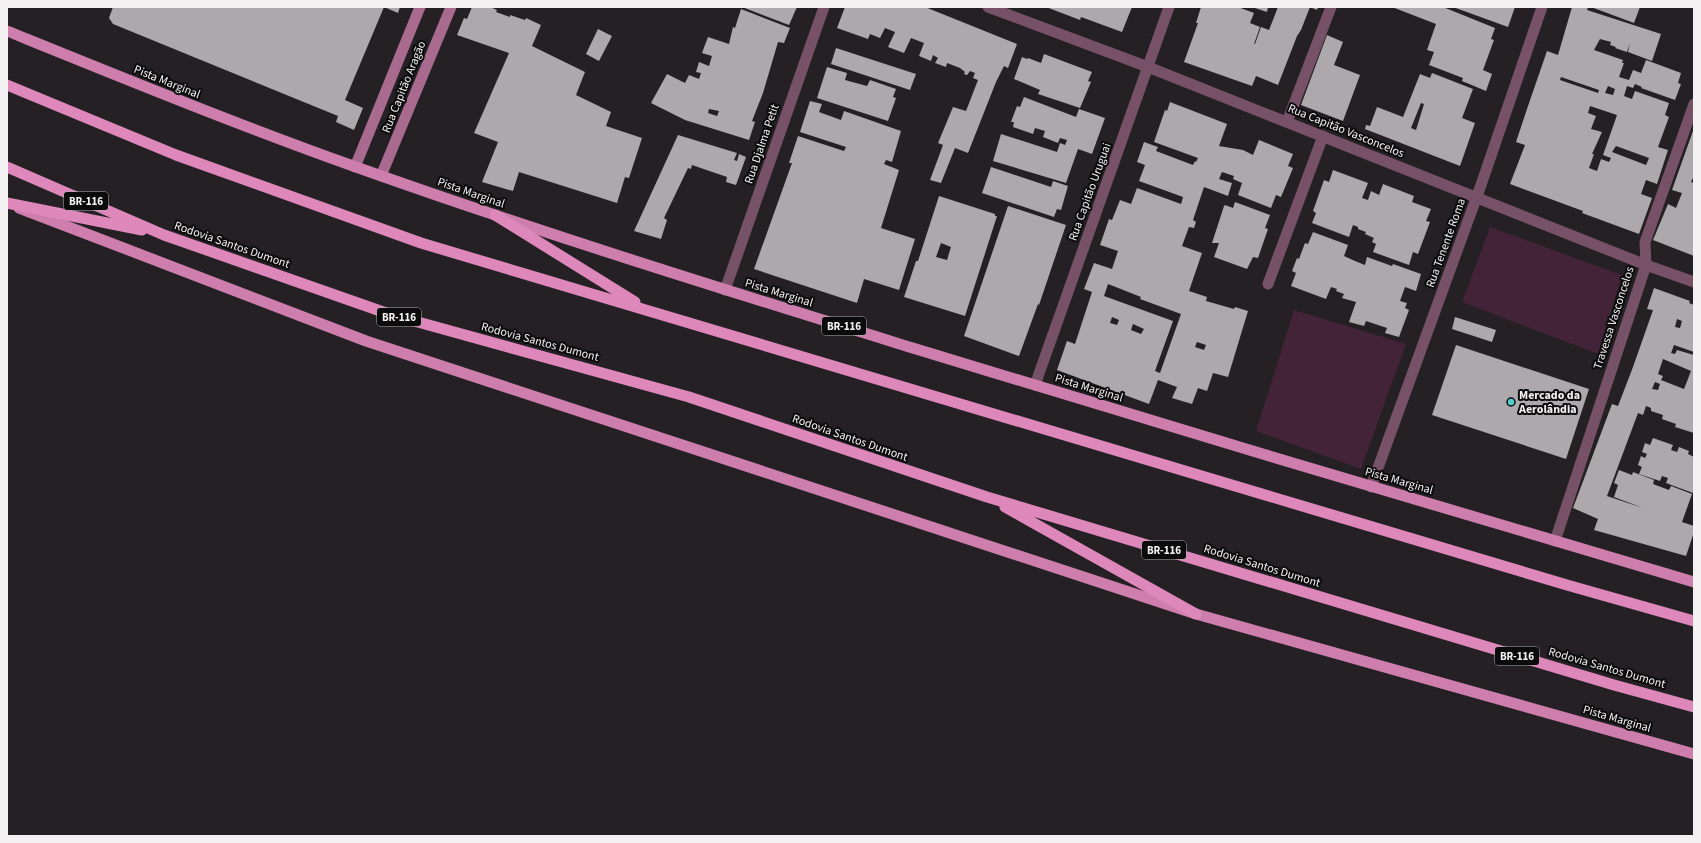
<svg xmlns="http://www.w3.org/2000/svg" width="1701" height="843" font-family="'Source Sans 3',sans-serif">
  <rect width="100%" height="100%" fill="#242023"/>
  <!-- green -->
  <path fill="#432337" d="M1490 227 1622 275 1598 354 1462 302Z
    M1294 310 1406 344 1361 469 1256 431Z"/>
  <!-- building -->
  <path fill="#ada8ab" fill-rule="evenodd" d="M113 7H384L345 100 363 108 354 130 336 122 338 116 113 24 109 18Z
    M384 7H400L398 13Z
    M472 7H490L497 10 496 12 510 17V15L525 20 526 18 541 25 532 46 585 72 576 95 611 112 606 126 642 138 629 178 625 177 617 203 519 172 513 191 482 182 498 142 474 133 509 53 457 35 464 18 467 19Z
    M742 7H797L789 25Z
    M845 7H901L904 8 905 7H925L1017 44 1008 68 1004 66 996 82 968 153 955 148 941 183 930 180 943 145 938 143 953 107 966 111 978 80 973 78 975 73 970 71 967 75 964 74 965 72 960 68 947 63 946 67 935 63 938 58 933 55 931 61 919 56 924 43 911 38 904 53 888 47 895 32 885 28 880 38 870 34 868 39 837 28Z
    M1046 7H1132L1122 32 1081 17 1080 20Z
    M1201 7H1238L1254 13 1250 23 1260 27 1254 44H1255L1261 27 1269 30 1278 7H1318L1317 10 1310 7 1301 30 1297 36 1278 85 1256 76 1252 86 1184 62 1198 23H1196Z
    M1252 7H1268L1267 12Z
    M1392 7H1443L1495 28 1491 39 1494 40 1483 70 1492 74 1486 91 1462 81 1463 78 1429 65 1434 52 1427 50 1436 24Z
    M1453 7H1515L1508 27Z
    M1572 7H1588L1587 10 1661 34 1652 61 1628 52 1630 43 1627 52 1615 48 1616 47 1610 45 1611 42 1600 39 1594 50 1623 60 1622 63H1624L1619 77 1629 80 1633 70 1641 73 1646 60 1681 73 1678 83 1681 84 1675 100 1641 88 1642 87 1635 84 1633 88 1627 86 1624 96 1632 99 1635 91 1669 103 1665 115 1669 117 1658 147 1668 150 1657 184 1646 180 1641 194 1652 198 1639 234 1582 213 1583 211 1510 184 1525 145 1516 142 1528 106 1547 51 1558 55ZM1561 77 1599 90 1598 93 1560 80ZM1608 86 1615 89 1613 95 1605 93ZM1590 106 1617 115 1603 155 1611 158 1609 162 1601 159 1597 171 1589 168 1594 154H1592L1602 132 1591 129 1596 116 1588 113ZM1616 146 1649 158 1646 165 1612 152Z
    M1591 7H1640L1634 23Z
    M741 9 790 28 784 43 778 42 763 93 752 121 755 122 749 140 685 120 651 103 667 74 685 83 689 75 699 79 701 73 696 72 699 62 709 66 712 56 702 53 708 37 729 44 733 27 735 28ZM709 109 719 111 717 116 708 113Z
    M598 29 612 36 599 61 586 54Z
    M1327 35 1343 42 1334 65 1360 75 1343 121 1301 105Z
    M836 48 916 74 910 90 831 64Z
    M1044 54 1092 72 1088 81 1091 82 1080 108 1038 94 1040 90 1014 79 1022 57 1027 59 1028 58 1041 63Z
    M827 67 847 73 845 80 867 86 870 80 896 89 893 97 896 98 888 121 817 98Z
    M1432 73 1473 89 1462 118 1475 123 1460 166 1365 129 1366 125 1370 126 1377 107 1403 117 1420 74 1430 78ZM1421 103 1424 104 1416 130 1411 128Z
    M1024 97 1076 117 1079 109 1105 118 1092 154 1078 149 1066 183 993 161 1001 134 1057 152 1060 143 1065 145 1067 140 1060 138 1058 143 1043 137 1045 131 1035 128 1033 134 1013 127 1014 122H1011L1017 106 1020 107Z
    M810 101 822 104 819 112 841 120 844 111 901 131 892 162 886 160 884 164 899 170 881 228 915 239 899 290 864 279 857 303 754 269 792 163H789L798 136 844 151 846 147 800 132Z
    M1170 102 1227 124 1219 146 1243 150 1253 155 1259 140 1293 154 1288 166 1293 168 1281 197 1276 195 1271 208 1238 195 1242 183 1233 179 1234 176 1222 172 1219 179 1232 183 1228 196 1204 187 1193 220 1196 222 1194 228 1189 227 1182 246 1202 253 1189 291 1207 297 1206 301 1234 309 1235 307 1248 311 1228 377 1213 373 1207 391 1198 388 1192 404 1172 398 1177 387 1158 380 1149 404 1057 370 1067 341 1075 344 1092 292 1084 289 1094 263 1112 269 1118 251 1100 245 1109 219 1112 220 1120 200 1131 204 1137 188 1181 204 1182 201 1183 197 1139 181 1145 165 1137 162 1144 142 1158 147 1156 151 1193 165 1195 161 1196 162 1198 158 1154 142 1165 110 1167 111ZM1108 284 1141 297 1140 299 1181 314 1160 373 1155 371 1173 321 1104 296ZM1112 317 1119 320 1117 325 1110 323ZM1133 324 1144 329 1141 334 1131 330ZM1197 342 1206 345 1204 350 1195 347Z
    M1694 128V178H1693L1691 182 1694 183V256L1653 240 1668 204 1676 208 1682 193 1672 190Z
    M678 135 737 153 734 160 737 161 739 154 746 157 736 185 726 182 727 177 692 165 691 169 688 168 664 218 667 220 661 239 634 231Z
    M991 167 1051 187 1053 181 1068 186 1061 210 1057 209 1054 217 982 193Z
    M1333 170 1368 183 1362 198 1368 200 1371 191 1379 195 1383 184 1414 196 1412 202 1431 209 1426 221 1430 222 1418 254 1413 252 1409 265 1373 252 1376 244 1372 242 1374 238 1365 234 1366 232 1358 229V227L1353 225 1349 237 1312 223 1316 213 1313 211 1324 180 1329 182Z
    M939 196 995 214V216H997L965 316 904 297 916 261H918ZM941 243 951 247 947 260 936 257Z
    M1235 202 1270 215 1265 228 1268 229 1258 258 1253 257 1247 269 1214 257 1219 243H1212L1224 206 1225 205 1233 208Z
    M1008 206 1066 225 1039 305 1038 304 1019 356 964 336Z
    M1313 232 1348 245 1344 256 1355 261 1365 265 1367 257 1392 266 1393 264 1421 274 1416 291 1405 287 1400 301 1407 303 1405 308 1409 310 1399 337 1385 333 1387 328 1366 321 1364 326 1349 322 1356 302 1342 298 1344 294 1336 291 1337 289 1331 287 1326 299 1291 286 1296 273 1292 271 1297 258 1299 259 1305 243 1308 244Z
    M1654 288 1690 301 1689 303 1694 305V352L1674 345 1671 353 1675 354 1677 350 1694 355V433L1675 427 1676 424 1662 419 1663 415 1651 411V408L1646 406 1643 415 1638 413 1607 496 1643 508 1614 497 1618 485 1614 483 1619 470 1632 475 1633 472 1654 480 1653 484 1669 490 1671 486 1692 494 1682 522 1694 526V532L1686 556 1594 530 1598 519 1573 508 1612 404 1618 406 1633 367 1653 310 1647 309ZM1677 319 1682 321 1680 328 1675 327ZM1663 359 1691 371 1684 389 1661 380 1663 376 1658 374ZM1655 382 1660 384 1658 390 1652 389Z
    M1455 317 1496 330 1492 342 1452 329Z
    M1456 345 1589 389 1566 459 1432 415Z
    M1653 438 1673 445 1671 450 1677 452 1679 447 1689 451 1688 454 1694 457V489L1693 493 1666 483 1668 478 1662 476 1660 481 1639 474 1642 467 1638 465 1641 456 1645 458 1647 454 1642 452 1645 443 1650 445Z"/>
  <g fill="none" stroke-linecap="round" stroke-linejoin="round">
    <!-- minor -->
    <path stroke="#775167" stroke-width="11" d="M988 7 1148 67 1646 265 1694 282
      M1287 122 1331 7
      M1268 284 1323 136
      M725 290 824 7
      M1035 385 1169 7
      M1371 487 1481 185 1542 7
      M1555 541 1646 265 1645 242 1694 104"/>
    <!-- secondary -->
    <path stroke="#a86b8f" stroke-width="11" d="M355 167 420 7
      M381 176 451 7"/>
    <!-- primary -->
    <path stroke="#cd7ead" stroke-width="11" d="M7 31C123 78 238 125 356 167 541 233 729 291 916 349 1175 428 1434 506 1694 582
      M19 208 366 341 1196 614 1694 754"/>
    <!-- trunk -->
    <path stroke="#de87bb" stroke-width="11" d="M7 85 176 155 421 243 1567 585 1694 621
      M7 167 164 235 389 314 689 397 987 497 1614 685 1694 707
      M7 203 142 230
      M495 215 635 302
      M1005 507 1196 614"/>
  </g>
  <!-- markers -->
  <circle fill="#53cdcb" stroke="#0c0b0c" stroke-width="1.5" cx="1511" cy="402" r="4"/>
  <g text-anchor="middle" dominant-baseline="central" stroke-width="4" stroke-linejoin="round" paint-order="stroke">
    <!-- shield labels -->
    <g fill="#0c0b0c" stroke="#aeacad" stroke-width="1">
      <rect x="64" y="192" width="44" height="18" rx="3"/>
      <rect x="377" y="308" width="44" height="18" rx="3"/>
      <rect x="822" y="317" width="44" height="18" rx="3"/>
      <rect x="1142" y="541" width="44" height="18" rx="3"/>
      <rect x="1495" y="647" width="44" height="18" rx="3"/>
    </g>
    <g font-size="11" font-weight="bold" fill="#f3f1f2">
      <text x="86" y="201">BR-116</text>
      <text x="399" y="317">BR-116</text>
      <text x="844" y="326">BR-116</text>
      <text x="1164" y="550">BR-116</text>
      <text x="1517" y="656">BR-116</text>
    </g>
    <!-- street labels -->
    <g font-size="12" fill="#f3f1f2" stroke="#0c0b0c">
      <text transform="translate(167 82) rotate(22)">Pista Marginal</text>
      <text transform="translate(404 87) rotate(-68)">Rua Capitão Aragão</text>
      <text transform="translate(1346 131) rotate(22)">Rua Capitão Vasconcelos</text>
      <text transform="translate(762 144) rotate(-71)">Rua Djalma Petit</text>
      <text transform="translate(1090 192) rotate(-70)">Rua Capitão Uruguai</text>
      <text transform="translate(471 193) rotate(19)">Pista Marginal</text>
      <text transform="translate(1446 243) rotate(-70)">Rua Tenente Roma</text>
      <text transform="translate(232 245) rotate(19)">Rodovia Santos Dumont</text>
      <text transform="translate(779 293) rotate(17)">Pista Marginal</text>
      <text transform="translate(1614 318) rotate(-72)">Travessa Vasconcelos</text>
      <text transform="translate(540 342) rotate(15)">Rodovia Santos Dumont</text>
      <text transform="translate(1089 388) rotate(17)">Pista Marginal</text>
      <text transform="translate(850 438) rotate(19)">Rodovia Santos Dumont</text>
      <text transform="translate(1399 481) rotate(16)">Pista Marginal</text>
      <text transform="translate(1262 566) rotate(17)">Rodovia Santos Dumont</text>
      <text transform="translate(1607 668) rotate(16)">Rodovia Santos Dumont</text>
      <text transform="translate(1617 719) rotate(16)">Pista Marginal</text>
    </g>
    <!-- poi labels -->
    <g font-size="12" font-weight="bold" fill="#f3f1f2" stroke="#0c0b0c" text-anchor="start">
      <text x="1519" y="395">Mercado da<tspan x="1519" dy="14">Aerolândia</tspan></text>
    </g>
  </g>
  <!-- border -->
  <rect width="1701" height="843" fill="none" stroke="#f3f1f2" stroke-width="16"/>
</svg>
